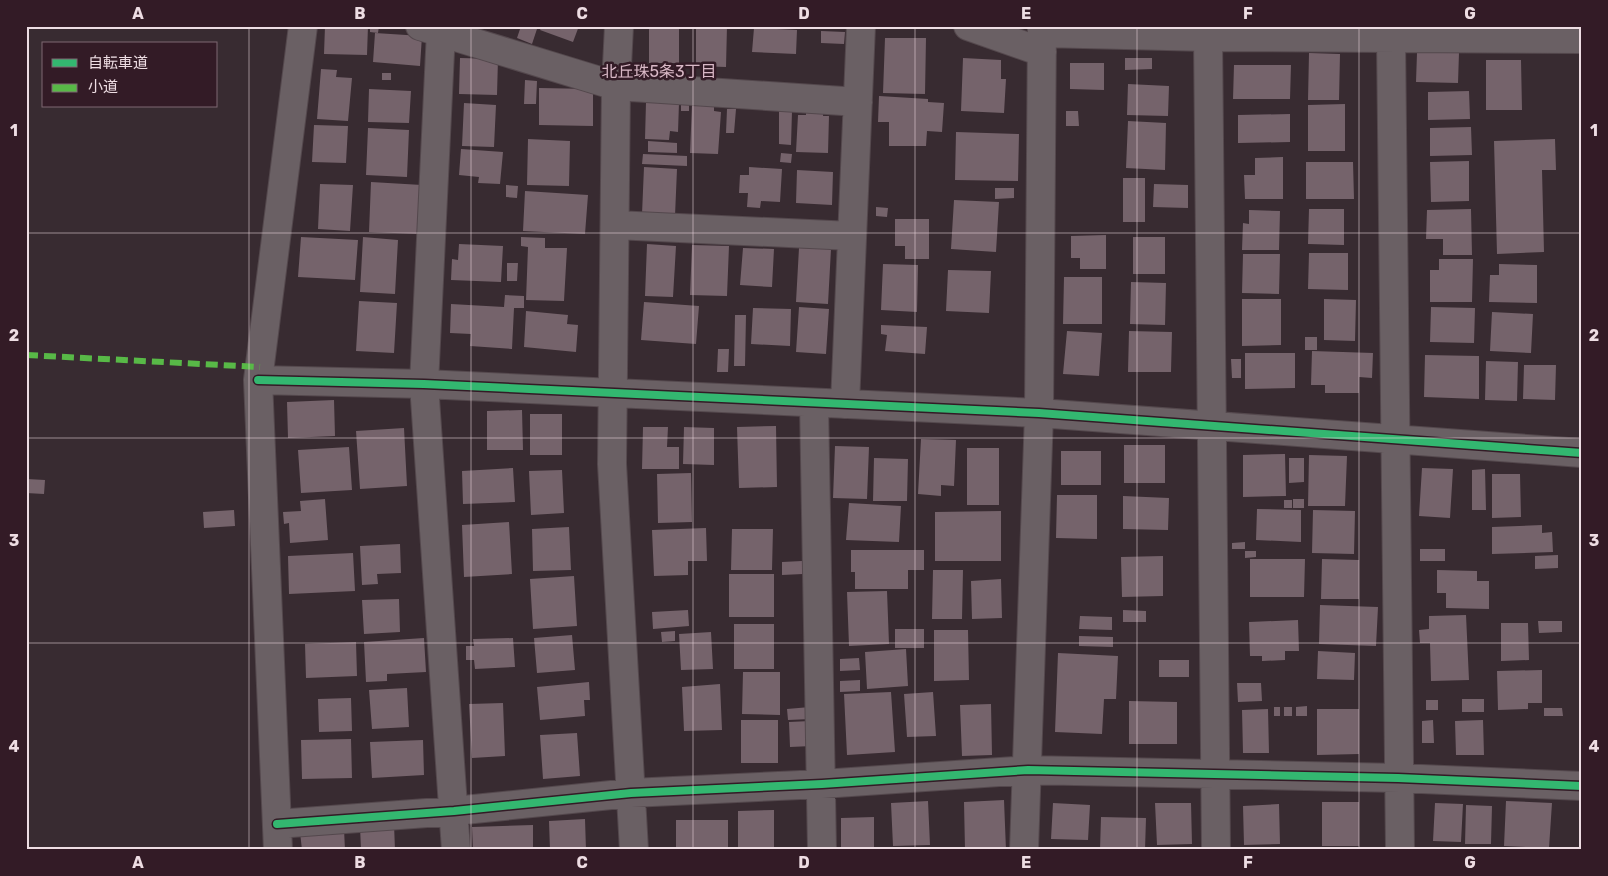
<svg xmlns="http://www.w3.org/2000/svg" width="1608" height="876" font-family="Rubik,'Noto Sans JP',sans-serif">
  <rect width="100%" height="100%" fill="#382b31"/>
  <!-- building -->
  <path fill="#75636b" d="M325 26H368L367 55 324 54Z
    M370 26H379L378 33 370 32Z
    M521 26H538L532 44 517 38Z
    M542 26H579L573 42 540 30Z
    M649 26H679V63H649Z
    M696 26H727L726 67 696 66Z
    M754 28 797 30 796 54 752 52Z
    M821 31 845 32 844 44 821 43Z
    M375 33 422 36 420 66 373 62Z
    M885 38H926L925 94 883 93Z
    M1309 53 1340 54 1339 100H1308Z
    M1417 53H1459L1458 83 1416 82Z
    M460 58 498 59 497 95 459 94Z
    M963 58 1001 60V79H1006L1004 113 961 111Z
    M1125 58H1152V69L1125 70Z
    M1486 60H1521L1522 110H1486Z
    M1070 63H1104V90L1070 89Z
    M1234 65H1291L1290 99H1233Z
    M321 69 337 70 336 77 352 78 348 121 317 119Z
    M382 73H391V80H382Z
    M525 80 537 81 536 104H524Z
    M1128 84 1169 86 1168 116 1127 115Z
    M539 88 593 89V126L539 125Z
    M369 89 411 91 409 123 368 122Z
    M1469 91 1470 119 1428 120V92Z
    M879 96 928 99V102L944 103 942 132 927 131 926 146H889V122H878Z
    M681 101 689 102V111H681Z
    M646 102 679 103 678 132 670 131 669 140 645 139Z
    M464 103 496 105 494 147 462 146Z
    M692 104 714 105V111L721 112 718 154 690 153Z
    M1345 104V151H1308V105Z
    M806 107 824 108 823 116H829L828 153 796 152 798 115H806Z
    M727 109H736L734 133H726Z
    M779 111H792L791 145 779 144Z
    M1066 111H1078L1079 126H1066Z
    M1290 114V142L1238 143V115Z
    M1128 121 1166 123 1165 170 1126 168Z
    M314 125 348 126 346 163 312 162Z
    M1471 127 1472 155 1430 156V128Z
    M368 128 409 130 407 177 366 175Z
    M956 132 1019 134 1018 181 955 180Z
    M528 139 570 141 569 186 527 185Z
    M1555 139 1556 170H1542L1544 252 1497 254 1494 141Z
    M648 141 677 143V153L648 152Z
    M461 149 503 152 500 184 478 183 479 177 459 175Z
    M781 153 792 154 791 163 780 162Z
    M643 154 687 156V166L642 164Z
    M1283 157V199H1245L1244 175H1255V158Z
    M1469 161V201L1431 202 1430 162Z
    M1306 162H1353L1354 199H1306Z
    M644 167 677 169 675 216 642 214Z
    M749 167 782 169 780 202 761 201 760 208 747 207 748 193H739L740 175H749Z
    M797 170 833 172 832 205 796 203Z
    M1123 178H1145V222H1123Z
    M371 182 422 185 419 234 369 232Z
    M320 184 353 185 350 231 318 229Z
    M1154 184 1188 185V208L1153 207Z
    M506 185 518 186 517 198 506 197Z
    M995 188H1014V198L995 199Z
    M525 191 588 195 585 234 523 231Z
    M954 200 999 202 996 252 951 249Z
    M876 207 888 208 887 217 876 216Z
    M1309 209H1344V245L1308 244Z
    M1471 209 1472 255H1443V239H1426L1427 210Z
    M1249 210 1280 211 1279 250H1242L1243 223 1249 224Z
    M895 219H929V259H905V246H895Z
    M1106 235V269H1080V258H1071V236Z
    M301 237 358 240 355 280 298 277Z
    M363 237 398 240 395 294 360 292Z
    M521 237 545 238V248H567L564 301 526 300 528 247 521 246Z
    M1133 237H1165V274H1133Z
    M459 244 503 246 501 282 451 280 452 259 458 260Z
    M647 244 676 246 673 297 645 296Z
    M692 245 729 246 727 296 690 295Z
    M743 248 774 249 772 287 740 285Z
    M799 248 831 249 828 304 796 302Z
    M1309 253H1348V290L1308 289Z
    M1243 254H1280L1279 294 1242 293Z
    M1439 259H1473L1472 302H1430V270H1439Z
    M507 263H518L517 281H507Z
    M883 264 918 265 917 312 881 310Z
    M1499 264 1537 265V303L1489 302 1490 275H1499Z
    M948 270 991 271 989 313 946 311Z
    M1064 277H1102V324H1063Z
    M1131 282 1166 283 1165 325 1130 324Z
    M505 295 524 296V308H514L512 349 470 346 471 334 450 333 451 304 504 307Z
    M1242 299H1281V345L1242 346Z
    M1324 299 1356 300 1355 341 1324 340Z
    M359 301 397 303 394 353 356 351Z
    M644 302 699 306 696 344 641 340Z
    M799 307 829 309 826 354 796 352Z
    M1431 307 1475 308 1474 343 1430 342Z
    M753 308 791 309 790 346 751 344Z
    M526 311 568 315 567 324 578 325 576 352 524 347Z
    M1492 312 1533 314 1531 353 1490 351Z
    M735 315H746L745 366H734Z
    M881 325 927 327 925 354 885 351 887 335 881 334Z
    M1067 331 1102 333 1099 376 1063 374Z
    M1129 331 1172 332 1171 372H1128Z
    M1305 337H1317V350H1305Z
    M718 349H729L728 372H717Z
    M1312 351 1373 353 1372 378 1359 377V393H1325V385H1311Z
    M1245 353H1295V388L1245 389Z
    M1425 355 1479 356V399L1424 397Z
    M1231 359H1241V378H1232Z
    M1486 361 1518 362 1517 401 1485 400Z
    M1524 365H1556L1555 400 1523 399Z
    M334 400 335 436 288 438 287 402Z
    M522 410 523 450H487V411Z
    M530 414H562V455H530Z
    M776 426 777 487 739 488 737 427Z
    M643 427H668L667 447H679V469H642Z
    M684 427 714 428V465L683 464Z
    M404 428 407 486 360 489 356 431Z
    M921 439 956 440 954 486 941 485V496L918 494Z
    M1124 445H1165V483H1124Z
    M835 446 869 447 867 499 833 498Z
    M349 447 352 490 301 493 298 450Z
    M967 448H999V505H967Z
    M1061 451H1101V485H1061Z
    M1285 454 1286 496 1243 497V455Z
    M1309 455 1347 456 1345 506H1308Z
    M874 458 908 459 907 501H873Z
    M1289 458H1304V482L1289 483Z
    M513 468 515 502 463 504 462 471Z
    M1422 468 1453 469 1450 518 1419 516Z
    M1485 469 1486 510H1472V470Z
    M562 470 564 513 531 515 529 471Z
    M691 473 692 522 658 523 657 474Z
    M1492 474H1520L1521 517 1492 518Z
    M27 479 45 480 44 494 26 493Z
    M1057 495H1097V539L1056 538Z
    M1123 496 1169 498 1168 530 1123 529Z
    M325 499 328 540 290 543 289 523 284 524 283 512 301 511 300 501Z
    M1293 499H1304V508H1293Z
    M1284 500H1292V508H1284Z
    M849 503 901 506 899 542 846 540Z
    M1257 509 1301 510V542L1256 540Z
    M234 510 235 526 204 528 203 512Z
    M1313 510 1355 511 1354 554 1312 553Z
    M1001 511V561H935V512Z
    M509 522 512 574 464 577 462 525Z
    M1542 525V533L1552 532 1553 552 1492 554V527Z
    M569 527 571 570 533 571 532 529Z
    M706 528 707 561H688V575L654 576 652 530Z
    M732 529H773L772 570H731Z
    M1245 542V549H1232V543Z
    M400 544 401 573 377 574 378 584 362 585 360 546Z
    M1420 549H1445V561H1420Z
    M851 550H924V570H908V589H855V572H851Z
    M1245 551H1256V557L1245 558Z
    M353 553 355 591 289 594 288 556Z
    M1558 555V568L1535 569V556Z
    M1163 556V596L1122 597 1121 557Z
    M1250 559H1305L1304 597H1250Z
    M1322 559 1359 560V599H1321Z
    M802 561 803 574 782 575V562Z
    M933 570H963L962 619H932Z
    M1437 570 1477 571V581H1489V609L1446 608V593H1437Z
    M729 574H774V617H729Z
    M574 576 577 626 533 629 530 579Z
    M1001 579 1002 618 972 619 971 581Z
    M887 591 889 644 849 646 847 592Z
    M399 599 400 632 364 634 362 600Z
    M1320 605 1378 607 1376 646 1319 644Z
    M688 610 689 626 653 629 652 612Z
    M1123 610 1146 611V622H1123Z
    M1466 615 1469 680 1431 681 1430 643H1420L1419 630 1429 629V616Z
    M1080 616 1112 617V630L1079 629Z
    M1298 620 1299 651H1285V660L1262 661V656H1250L1249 622Z
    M1538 621H1562V632L1539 633Z
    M1501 623H1528L1529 660 1501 661Z
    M734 624H774V669H734Z
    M895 629H924V648H895Z
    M934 630H968L969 680 934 681Z
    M675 631V641L662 642 661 632Z
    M711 632 713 669 681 670 679 634Z
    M572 635 575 670 537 673 534 638Z
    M1079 636 1113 637V647L1079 646Z
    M424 638 426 672 387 674V681L366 682 364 642Z
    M513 638 515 667 475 669 474 660H466V646H474L473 639Z
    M356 642 357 676 306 678 305 644Z
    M906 649 908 686 867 689 865 652Z
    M1318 651 1355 653 1354 680 1317 679Z
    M1058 653 1118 656 1116 699H1104L1102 734 1055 732Z
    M859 658 860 670 840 671V659Z
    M1159 660H1189V677H1159Z
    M1542 670V703H1528V709L1498 710 1497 671Z
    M743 672H780V715L742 714Z
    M860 680V691L840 692V681Z
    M589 682 590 700H584L585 716 540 720 537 687Z
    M1237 683H1261L1262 701 1238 702Z
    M720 684 722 730 684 731 682 687Z
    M407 688 409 727 372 729 369 690Z
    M891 692 895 752 847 755 844 694Z
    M933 692 936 736 907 737 904 694Z
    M351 698 352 731 319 732 318 699Z
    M1462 699H1484V712H1462Z
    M1426 700H1438V710H1426Z
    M1129 701 1177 702V744H1129Z
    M503 703 505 756 472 758 469 704Z
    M991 704 992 755 962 756 960 705Z
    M1307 706V716H1296V707Z
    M810 707 811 719 788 720 787 709Z
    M1274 707H1280V716H1274Z
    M1284 707H1292V716H1284Z
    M1544 708H1562L1563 716H1544Z
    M1268 709 1269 753H1243L1242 710Z
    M1317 709H1359V754L1317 755Z
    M741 720H778V763H741Z
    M1433 720 1434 743H1422V721Z
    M1483 720 1484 755H1456L1455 721Z
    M810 721 812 746 790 747 789 722Z
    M577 733 580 776 543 779 540 735Z
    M351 739 352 778 302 779 301 740Z
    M423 740 424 775 372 778 370 742Z
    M1004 800 1006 850H965L964 802Z
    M928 801 930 845 893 846 891 803Z
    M1506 801 1552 803 1549 848 1504 846Z
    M1322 802H1359V846H1322Z
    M1053 803 1090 805 1088 840 1051 839Z
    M1155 803H1191L1192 844 1157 845Z
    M1435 803 1463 804 1461 842 1433 841Z
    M1279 804 1280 844 1244 845 1243 806Z
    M1466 805 1492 806 1491 844H1465Z
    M774 810V850H738V811Z
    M874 817V850H841V818Z
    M1101 817 1146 818 1145 850H1100Z
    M585 819 586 850H550L549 821Z
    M676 820H728V850H676Z
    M394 824 395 850H361L360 826Z
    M533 825V850H473L472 827Z
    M344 829 345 850H302L300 832Z"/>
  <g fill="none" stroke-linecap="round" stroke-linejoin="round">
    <!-- minor casing -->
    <g stroke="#54484d" stroke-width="30">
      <path id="minor" d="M420 26 616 86 858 102
        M619 26 616 86 612 464 634 850
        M968 26 1042 52
        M441 31 424 384 456 850
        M1042 33 1208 37 1582 39
        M1208 37 1216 850
        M1391 38 1400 850
        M615 225 852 236
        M258 380 424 384 1039 413 1582 453
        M814 403 822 850
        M845 404 861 26
        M277 824 454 811 631 793 822 784 1028 770 1398 778 1582 786
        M278 850 258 380 303 26
        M1024 850 1039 413 1042 26"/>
    </g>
    <!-- minor -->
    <use href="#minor" stroke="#6a6064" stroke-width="28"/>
    <!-- quiet -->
    <path stroke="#58b947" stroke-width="6" stroke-dasharray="12 6" stroke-linecap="butt" d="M26 355 260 367"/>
    <!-- cycleway casing -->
    <g stroke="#331b26" stroke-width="11">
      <path id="cycleway" d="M258 380 424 384 1039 413 1582 453
        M277 824 454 811 631 793 822 784 1028 770 1398 778 1582 786"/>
    </g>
    <!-- cycleway -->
    <use href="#cycleway" stroke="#33b770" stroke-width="8"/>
  </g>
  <!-- grid -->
  <path fill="none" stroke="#eedde3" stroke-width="1" stroke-opacity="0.55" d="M249 26V850M471 26V850M693 26V850M915 26V850M1137 26V850M1359 26V850M26 233H1582M26 438H1582M26 643H1582"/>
  <g text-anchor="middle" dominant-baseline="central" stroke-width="5" stroke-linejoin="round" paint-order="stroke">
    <!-- neighbourhood labels -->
    <g font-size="16" fill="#d9b8c6" stroke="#331b26">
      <text x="659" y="71">北丘珠5条3丁目</text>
    </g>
  </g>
  <!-- border -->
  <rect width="1608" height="876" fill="none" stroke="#331b26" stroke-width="55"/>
  <!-- legend -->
  <rect x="42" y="42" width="175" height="65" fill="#331b26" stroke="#7e6972"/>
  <rect x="52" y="59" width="25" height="8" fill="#33b770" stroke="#7e6972"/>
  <text x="88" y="68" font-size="15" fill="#eedde3">自転車道</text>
  <rect x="52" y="84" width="25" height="8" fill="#58b947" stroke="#7e6972"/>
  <text x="88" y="92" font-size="15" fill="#eedde3">小道</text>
  <rect x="28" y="28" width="1552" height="820" fill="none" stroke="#eedde3" stroke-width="2"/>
  <g font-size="16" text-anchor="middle" font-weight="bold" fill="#eedde3">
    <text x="138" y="19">A</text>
    <text x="360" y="19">B</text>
    <text x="582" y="19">C</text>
    <text x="804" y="19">D</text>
    <text x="1026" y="19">E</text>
    <text x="1248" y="19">F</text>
    <text x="1470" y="19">G</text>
    <text x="14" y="136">1</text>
    <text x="1594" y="136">1</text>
    <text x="14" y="341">2</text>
    <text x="1594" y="341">2</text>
    <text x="14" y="546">3</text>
    <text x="1594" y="546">3</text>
    <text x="14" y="752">4</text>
    <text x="1594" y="752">4</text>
    <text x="138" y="868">A</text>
    <text x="360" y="868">B</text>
    <text x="582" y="868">C</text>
    <text x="804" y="868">D</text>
    <text x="1026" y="868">E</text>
    <text x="1248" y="868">F</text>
    <text x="1470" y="868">G</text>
  </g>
</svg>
